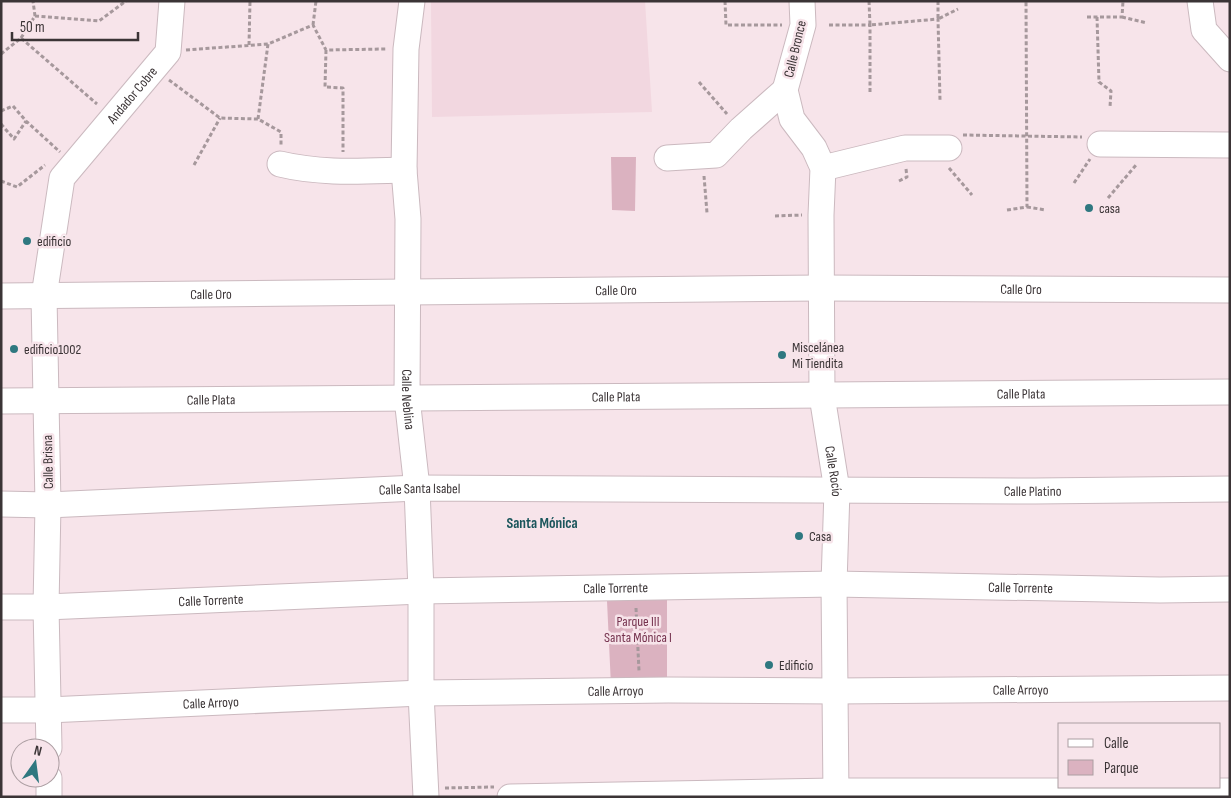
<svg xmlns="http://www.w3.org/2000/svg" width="1231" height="798" font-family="'Sofia Sans Condensed',sans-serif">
  <rect width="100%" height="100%" fill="#f7e4ea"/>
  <!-- built -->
  <path fill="#f2d7e0" d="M431 1H645L652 112 432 117Z"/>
  <!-- green -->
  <path fill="#dbb2c0" d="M611 157H636L635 211 612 210Z
    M667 598V684L611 686 607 601Z"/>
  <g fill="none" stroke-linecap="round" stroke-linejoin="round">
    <!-- minor casing -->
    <g stroke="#cbb9bf" stroke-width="27">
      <g id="minor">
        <path id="s1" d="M412 1 406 49 404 170 408 219 407 398 417 488 421 591V693L426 797"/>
        <path id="s2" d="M802 1 803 25 785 90 792 119 814 148 823 168 821 215 822 396 837 490 834 584 836 797"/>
        <path d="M1200 1 1204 30 1230 59"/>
        <path d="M1100 144 1230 145"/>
        <path d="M667 158 716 155 741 129 785 90"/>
        <path d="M280 164C321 174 362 171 404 170"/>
        <path d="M823 168 905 148H949"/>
        <path id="s3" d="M1 296 822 288 1230 290"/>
        <path id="s4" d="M1 401 1230 392"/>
        <path id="s5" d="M1 504 48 505 417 488 1035 491 1230 489"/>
        <path id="s6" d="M1 607H46L421 591 834 584 1160 590 1230 589"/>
        <path id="s7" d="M1 710H48L421 693 668 690 836 691 1230 688"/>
        <path id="s8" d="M49 748 46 607 48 505 44 296 62 178 168 52 172 1"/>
        <path d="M49 778V797"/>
        <path d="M510 797 836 791H1230"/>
      </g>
    </g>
    <!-- path -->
    <path stroke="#a6989c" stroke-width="3" stroke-dasharray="4 2.5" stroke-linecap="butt" d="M725 1 726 25H782
      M869 1 870 25 938 19 940 100
      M938 1V19L958 9
      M35 16 99 21 126 1
      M1087 17H1122L1123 1
      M1097 17 1099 82 1111 91 1110 107
      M1122 17 1147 23
      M313 25 316 1
      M829 25H870V92
      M21 38 35 16 33 1
      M249 45 250 1
      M186 50 268 44 313 25 326 50 386 49
      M326 50 325 87 343 88V152
      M1 54 21 38 97 104
      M169 80 220 118 258 119 281 132V145
      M699 82 727 114
      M1 111 13 106 26 121 60 152
      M258 119 268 44
      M1 124 14 139 26 121
      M963 135 1082 137
      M194 165 220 118
      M949 168 972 195
      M704 176 707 213
      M1 181 17 187 45 165
      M899 181 907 177 906 169
      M1074 183 1090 159
      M1108 198 1136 165
      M1027 207 1046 210
      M1007 210 1027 207 1026 1
      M775 216 802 215
      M636 608 639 671
      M445 788 494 787"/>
    <!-- minor -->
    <use href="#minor" stroke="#fff" stroke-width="25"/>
  </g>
  <!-- markers -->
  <g fill="#2f7880" stroke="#f7e4ea" stroke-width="2">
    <circle cx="1089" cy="208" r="5"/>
    <circle cx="27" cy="241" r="5"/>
    <circle cx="14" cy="349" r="5"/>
    <circle cx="782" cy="355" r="5"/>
    <circle cx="799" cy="536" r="5"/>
    <circle cx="769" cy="665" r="5"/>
  </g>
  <g text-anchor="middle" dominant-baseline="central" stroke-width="5" stroke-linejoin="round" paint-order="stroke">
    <!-- street labels -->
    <g font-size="14" fill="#3b3436" stroke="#f7e4ea">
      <text transform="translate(795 49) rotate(-77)">Calle Bronce</text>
      <text stroke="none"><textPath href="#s8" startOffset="680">Andador Cobre</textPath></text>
      <text stroke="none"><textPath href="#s3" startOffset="1020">Calle Oro</textPath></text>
      <text stroke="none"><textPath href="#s3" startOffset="615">Calle Oro</textPath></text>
      <text stroke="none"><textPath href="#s3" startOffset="210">Calle Oro</textPath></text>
      <text stroke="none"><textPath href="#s4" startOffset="1020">Calle Plata</textPath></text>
      <text stroke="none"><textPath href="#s4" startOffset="615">Calle Plata</textPath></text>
      <text stroke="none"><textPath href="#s1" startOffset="399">Calle Neblina</textPath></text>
      <text stroke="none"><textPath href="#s4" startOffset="210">Calle Plata</textPath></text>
      <text transform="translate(48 462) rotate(-91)">Calle Brisna</text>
      <text stroke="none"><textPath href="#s2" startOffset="484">Calle Rocío</textPath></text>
      <text stroke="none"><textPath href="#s5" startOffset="419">Calle Santa Isabel</textPath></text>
      <text stroke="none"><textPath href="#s5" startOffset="1032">Calle Platino</textPath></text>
      <text stroke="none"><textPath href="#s6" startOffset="615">Calle Torrente</textPath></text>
      <text stroke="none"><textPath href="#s6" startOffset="1020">Calle Torrente</textPath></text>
      <text stroke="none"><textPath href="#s6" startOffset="210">Calle Torrente</textPath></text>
      <text stroke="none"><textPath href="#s7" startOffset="1020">Calle Arroyo</textPath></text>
      <text stroke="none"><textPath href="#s7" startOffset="615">Calle Arroyo</textPath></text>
      <text stroke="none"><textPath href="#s7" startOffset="210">Calle Arroyo</textPath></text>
    </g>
    <!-- poi labels -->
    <g font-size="14" fill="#3b3436" stroke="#f7e4ea" text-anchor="start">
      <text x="1099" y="208">casa</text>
      <text x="37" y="241">edificio</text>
      <text x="792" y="347">Miscelánea<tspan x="792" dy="16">Mi Tiendita</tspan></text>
      <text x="24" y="349">edificio1002</text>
      <text x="809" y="536">Casa</text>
      <text x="779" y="665">Edificio</text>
    </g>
    <!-- park labels -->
    <g font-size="14" fill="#74314d" stroke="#f7e4ea">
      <text x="638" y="621">Parque III<tspan x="638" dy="16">Santa Mónica I</tspan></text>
    </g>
    <!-- neighbourhood labels -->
    <g font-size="15" font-weight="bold" fill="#1a555b" stroke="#f7e4ea">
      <text x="542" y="523">Santa Mónica</text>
    </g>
  </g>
  <!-- border -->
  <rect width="1231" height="798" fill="none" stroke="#3b3436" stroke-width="5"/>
  <!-- legend -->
  <rect x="1058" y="723" width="162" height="65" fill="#f7e4ea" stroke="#ac9ea2"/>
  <rect x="1068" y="739" width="25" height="8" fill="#ffffff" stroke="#ac9ea2"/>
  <text x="1104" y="748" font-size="15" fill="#3b3436">Calle</text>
  <rect x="1068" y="760" width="25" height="15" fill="#dbb2c0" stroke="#ac9ea2"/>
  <text x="1104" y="773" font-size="15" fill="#3b3436">Parque</text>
  <!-- north arrow -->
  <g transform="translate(35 763) rotate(14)"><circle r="24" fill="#f7e4ea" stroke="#ac9ea2"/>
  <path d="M0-4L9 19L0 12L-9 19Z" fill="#2f7880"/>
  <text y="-8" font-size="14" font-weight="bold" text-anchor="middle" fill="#3b3436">N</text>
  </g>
  <!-- scale -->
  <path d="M12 32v8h126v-8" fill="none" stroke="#3b3436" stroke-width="2.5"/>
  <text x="20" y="32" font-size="15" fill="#3b3436" stroke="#f7e4ea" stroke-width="4" paint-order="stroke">50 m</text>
</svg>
